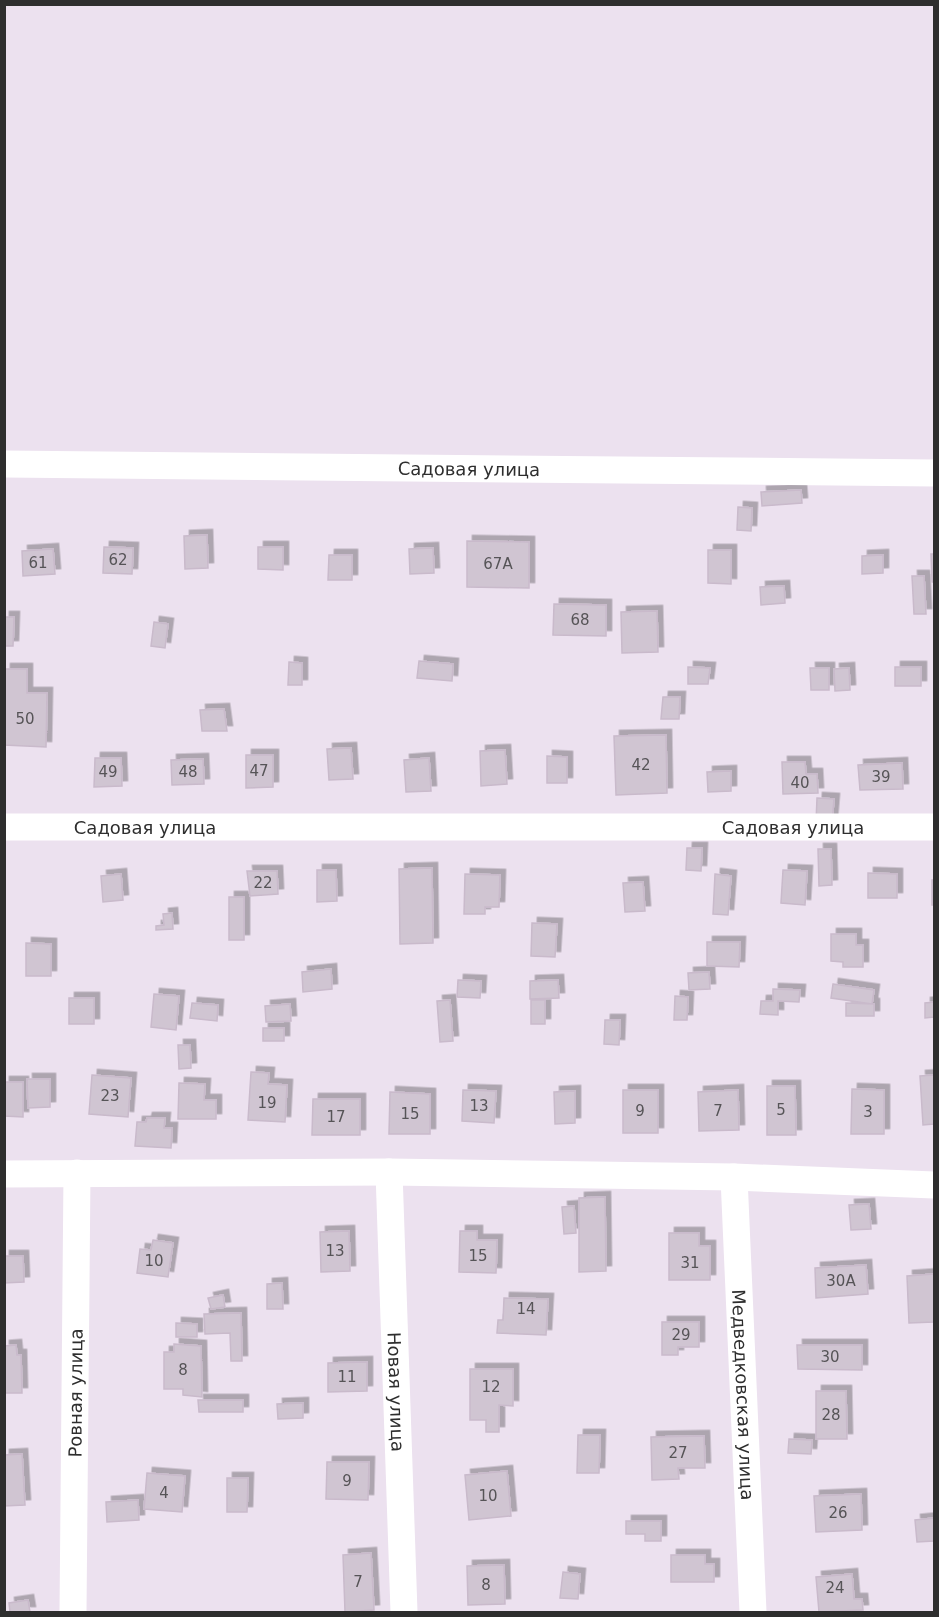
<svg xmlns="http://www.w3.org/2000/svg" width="939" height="1617" font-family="'DejaVu Sans',sans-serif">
  <defs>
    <filter id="shadow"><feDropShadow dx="5.5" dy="-5.5" stdDeviation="0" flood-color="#0004"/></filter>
  </defs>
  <rect width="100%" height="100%" fill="#ece1ef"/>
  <!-- building -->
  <path fill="#d0c5d2" stroke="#c9bacb" stroke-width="1.5" filter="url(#shadow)" d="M801 490 802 503 762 506 761 492Z
    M738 507 752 508 751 531 737 530Z
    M207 535 208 568 185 569 184 536Z
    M467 541 529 542V588L467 587Z
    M104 547 133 548 132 574 103 573Z
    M258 547H283V570L258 569Z
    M433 548 434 573 410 574 409 549Z
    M53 549 55 574 23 576 22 551Z
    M708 550H731V584L708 583Z
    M931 554H934V582H932Z
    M329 555H352V580H328Z
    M883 555V573L862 574V556Z
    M912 576H924L926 614H914Z
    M784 586 785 603 761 605 760 587Z
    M554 604 606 605V636L553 635Z
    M657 611 658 652 622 653 621 612Z
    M4 617H14L13 646H4Z
    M154 622 168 624 165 648 151 646Z
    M419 661 453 664 452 681 417 678Z
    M289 662 302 663V685H288Z
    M688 667 710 668 708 684H688Z
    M895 667H921V686H895Z
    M810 668H829V690H811Z
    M849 668 850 690 835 691 834 669Z
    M5 669H27V693H47L46 747 4 745Z
    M663 697H680L679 719H661Z
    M224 709 227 731H202L200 710Z
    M666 735 667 793 616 795 614 736Z
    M351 748 353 779 329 780 327 749Z
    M505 750 507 784 481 786 480 751Z
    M246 755H273V787L246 788Z
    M547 756 567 757V783H547Z
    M95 758H121L122 786 94 787Z
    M429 758 431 791 406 792 404 760Z
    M203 759 204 784 172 785 171 760Z
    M782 762H805L806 774H817L818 793 783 794Z
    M902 763 903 789 860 790 858 765Z
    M731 771V791L708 792 707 772Z
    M817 798 834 799 832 823 816 822Z
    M687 848H702L701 871 686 870Z
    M818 849H831L832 885 819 886Z
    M432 868 433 943 400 944 399 869Z
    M317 870H336L337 901 317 902Z
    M783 870 807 871 805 905 781 903Z
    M247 871H277L278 894 250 896Z
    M868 873 897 874V898H868Z
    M121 874 123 900 103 902 101 876Z
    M465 874 500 875 499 907H485V914H464Z
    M715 874 731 876 728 915 713 914Z
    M932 880H934V905H932Z
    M643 882 645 911 625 912 623 883Z
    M229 897H244V940H229Z
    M172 913 173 929 156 930V926L164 925 163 914Z
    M532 923 557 924 555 957 531 956Z
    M831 934H856V945H863V967H843V962L831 961Z
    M707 942H740L739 967 707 966Z
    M26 943 51 944V976H26Z
    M331 969 332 989 303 992 302 972Z
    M709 972 710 989 689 990 688 973Z
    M458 980 481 981 480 998 457 997Z
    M558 980 559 998 530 999V981Z
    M833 984 874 990 872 1004 831 998Z
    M773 989 800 990 799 1002 778 1001V1015L760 1014 761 1001H773Z
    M154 994 179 996 176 1030 151 1027Z
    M675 996 688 997 687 1020H674Z
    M69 998H94V1024H69Z
    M450 1000 453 1041 440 1042 437 1001Z
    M531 1000H545V1024H531Z
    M934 1002V1017L925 1018V1003Z
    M192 1003 218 1005 217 1021 190 1018Z
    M846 1003 874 1004V1016H846Z
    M290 1004 291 1021 266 1022 265 1006Z
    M605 1020H620L619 1045 604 1044Z
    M263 1028H284V1041H263Z
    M178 1045H190L191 1068 179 1069Z
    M251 1072 269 1073 268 1084 287 1085 285 1122 248 1120Z
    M92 1075 131 1078 128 1117 89 1114Z
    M934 1075V1124L923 1125 920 1076Z
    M27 1079H50V1107L28 1108Z
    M4 1082H23V1117L4 1116Z
    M179 1083 205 1084 204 1100H216V1119H178Z
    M767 1086H795L796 1135H767Z
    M852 1089 884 1090V1134H851Z
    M463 1090 496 1091 494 1123 462 1121Z
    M623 1090H658V1133H623Z
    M738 1090 739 1130 699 1131 698 1092Z
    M575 1091V1123L555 1124 554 1092Z
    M390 1092 430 1094V1134H389Z
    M313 1099H360V1135H312Z
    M147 1118H165L164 1128H172L171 1148 135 1146 137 1122H146Z
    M605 1197 606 1271 579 1272V1198Z
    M869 1204 871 1229 851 1230 849 1205Z
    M574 1206 576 1233 564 1234 562 1207Z
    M349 1231 350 1271 321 1272 320 1232Z
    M460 1231H477V1240H497L496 1273 459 1272Z
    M669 1233H699V1246H710V1280H669Z
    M153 1240 173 1243 168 1277 137 1273 140 1249 151 1250Z
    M4 1256H23L24 1282 4 1283Z
    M866 1265 868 1294 816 1298 815 1268Z
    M934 1274V1322L909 1323 907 1276Z
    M282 1283 283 1309H267V1284Z
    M223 1295 225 1307 211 1309 208 1298Z
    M504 1298 548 1299 546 1335 497 1333 498 1320H503Z
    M241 1313 242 1361H231L230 1333 205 1334 204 1314Z
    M662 1322H699V1347H678V1355H662Z
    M176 1323 197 1324V1337H176Z
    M174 1344 201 1346 202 1397 183 1395V1389H164V1352H174Z
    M16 1345 17 1355H21L22 1393H4V1346Z
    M797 1345H862V1370L798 1369Z
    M367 1362V1391L328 1392V1363Z
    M470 1369H513V1406L499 1405V1432H486V1420H470Z
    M816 1391H846L847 1439H816Z
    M198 1400H243V1412H199Z
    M303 1403V1418L278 1419 277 1404Z
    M578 1435H600L599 1473H577Z
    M704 1436 705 1468H678L679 1479 652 1480 651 1437Z
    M789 1439 812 1440 811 1454 788 1453Z
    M22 1454 25 1505 4 1506V1455Z
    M327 1462H369L368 1500 326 1499Z
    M507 1471 511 1516 469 1520 465 1475Z
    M147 1473 185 1476 182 1512 144 1509Z
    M227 1478H248L247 1512H227Z
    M861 1494 862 1530 816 1532 814 1496Z
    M138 1500 139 1520 107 1522 106 1502Z
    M934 1518V1541L917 1542 915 1520Z
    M626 1521H661V1541H645V1534H626Z
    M371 1553 374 1610 345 1612 343 1555Z
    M671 1555H705V1564H714V1582H671Z
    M504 1565 505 1604 468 1605 467 1566Z
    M563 1572 580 1574 578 1599 560 1598Z
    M852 1574 854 1599H862L863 1610 819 1612 816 1577Z
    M28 1600 30 1612H10L9 1603Z"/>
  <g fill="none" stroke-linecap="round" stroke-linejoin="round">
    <!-- street -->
    <g stroke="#fff" stroke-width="27">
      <path id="s1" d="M4 464 934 473"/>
      <path id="s2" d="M4 827H934"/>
      <path id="s3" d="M389 1172 404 1612"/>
      <path d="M4 1174 389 1172 734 1177 934 1185"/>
      <path id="s4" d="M734 1177 753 1612"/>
      <path id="s5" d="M73 1612 77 1173"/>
    </g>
  </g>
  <g text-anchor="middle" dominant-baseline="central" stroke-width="4.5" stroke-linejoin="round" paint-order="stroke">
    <!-- number labels -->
    <g font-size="15" fill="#565457">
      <text x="118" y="560">62</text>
      <text x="38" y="563">61</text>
      <text x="498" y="564">67А</text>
      <text x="580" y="620">68</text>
      <text x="25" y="719">50</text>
      <text x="641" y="765">42</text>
      <text x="259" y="771">47</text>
      <text x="108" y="772">49</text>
      <text x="188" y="772">48</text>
      <text x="881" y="777">39</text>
      <text x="800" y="783">40</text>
      <text x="263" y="883">22</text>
      <text x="110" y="1096">23</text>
      <text x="267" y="1103">19</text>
      <text x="479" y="1106">13</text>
      <text x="781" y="1110">5</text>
      <text x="640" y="1111">9</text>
      <text x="718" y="1111">7</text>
      <text x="868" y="1112">3</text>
      <text x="410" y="1114">15</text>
      <text x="336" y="1117">17</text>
      <text x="335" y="1251">13</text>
      <text x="478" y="1256">15</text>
      <text x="154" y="1261">10</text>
      <text x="690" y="1263">31</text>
      <text x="841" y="1281">30А</text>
      <text x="526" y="1309">14</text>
      <text x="681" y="1335">29</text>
      <text x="830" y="1357">30</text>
      <text x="183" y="1370">8</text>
      <text x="347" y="1377">11</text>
      <text x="491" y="1387">12</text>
      <text x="831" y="1415">28</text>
      <text x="678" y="1453">27</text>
      <text x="347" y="1481">9</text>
      <text x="164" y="1493">4</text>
      <text x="488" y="1496">10</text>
      <text x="838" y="1513">26</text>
      <text x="358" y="1582">7</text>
      <text x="486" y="1585">8</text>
      <text x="835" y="1588">24</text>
    </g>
    <!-- street labels -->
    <g font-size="18" fill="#2e2e2e" stroke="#fff">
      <text stroke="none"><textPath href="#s1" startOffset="465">Садовая улица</textPath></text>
      <text stroke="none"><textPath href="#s2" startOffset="141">Садовая улица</textPath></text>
      <text stroke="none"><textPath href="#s2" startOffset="789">Садовая улица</textPath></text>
      <text stroke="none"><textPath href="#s3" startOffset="220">Новая улица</textPath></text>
      <text stroke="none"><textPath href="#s5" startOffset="219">Ровная улица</textPath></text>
      <text stroke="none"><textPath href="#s4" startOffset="218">Медведковская улица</textPath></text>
    </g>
  </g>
  <!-- border -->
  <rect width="939" height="1617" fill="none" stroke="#2e2e2e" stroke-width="12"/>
</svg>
